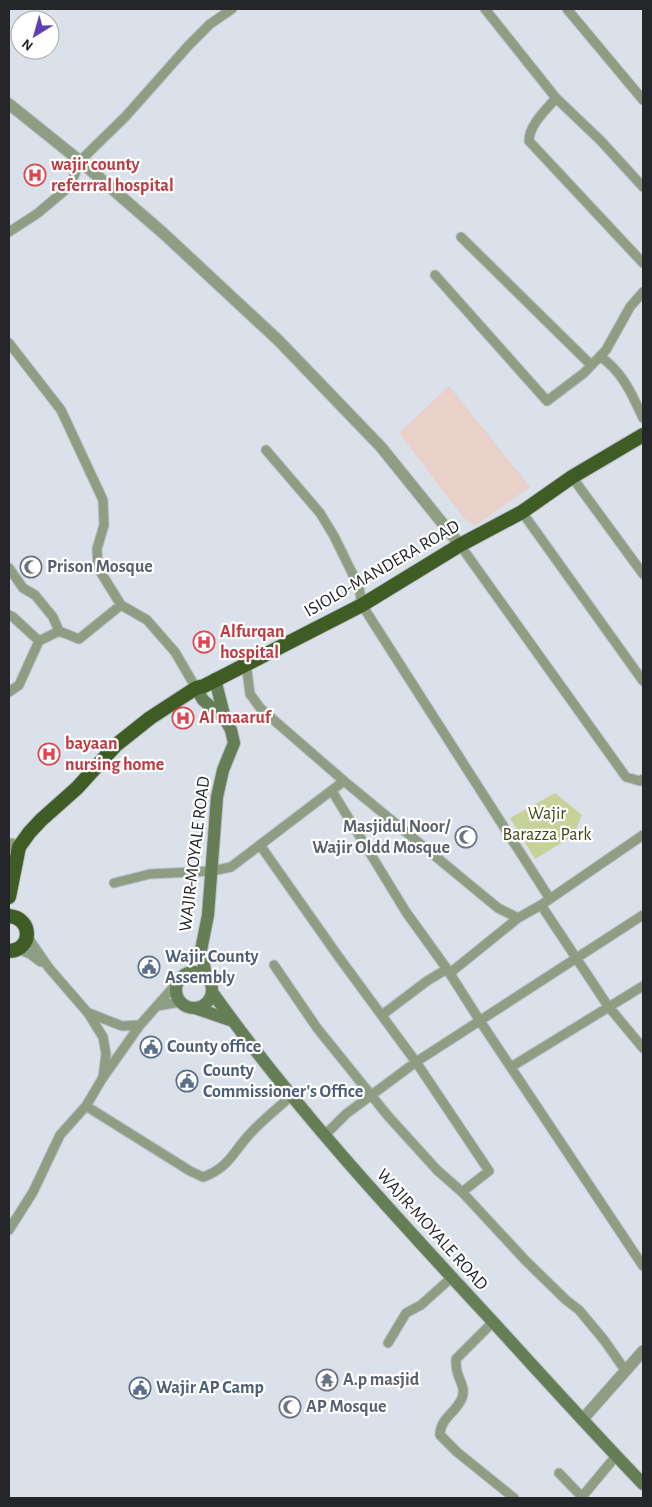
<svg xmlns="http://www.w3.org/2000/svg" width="652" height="1507" font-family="'Alegreya Sans',sans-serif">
  <rect width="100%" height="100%" fill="#dae1eb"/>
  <!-- commercial -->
  <path fill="#e9d0c8" d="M449 386 530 487 475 526 463 517 399 433Z"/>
  <!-- green -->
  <path fill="#c7d299" d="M555 793 582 815 573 836 535 859 510 818Z"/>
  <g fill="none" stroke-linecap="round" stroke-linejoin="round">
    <!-- minor casing -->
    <g stroke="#b9bfc8" stroke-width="11">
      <path id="minor" d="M485 9 556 98 601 141 643 187
        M567 9 643 100
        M556 98C546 110 529 125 529 141L643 263
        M9 232 38 213 70 186 80 161 126 116 189 45 210 24 232 9
        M461 237 591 365
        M435 275 547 401 584 373 606 350 630 307 643 292
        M9 343 61 410 103 500 104 525 97 549 98 568 121 605 147 620 175 652 196 688
        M600 356C623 373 631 392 643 418
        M266 450 320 513 334 536 359 587 362 605 550 899
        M572 477 643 574
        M522 512 643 681
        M460 545 626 777 640 781 643 779
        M9 568 23 588 35 595 53 617 59 631
        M9 615 13 617 39 641
        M246 663 250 694 261 709 344 781 498 908 518 918 541 905 643 835
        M9 692 19 685 39 641 59 631 79 639 121 605
        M332 791 406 912 447 969 480 1021 643 1266
        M260 845 338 956 416 1062 489 1171 462 1192
        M9 848 12 843 19 847
        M114 883 150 874 212 871 231 867 344 781
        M541 905 608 1006 643 1048
        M27 936 49 968 88 1013 103 1037 106 1054 103 1077
        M18 949 30 954 41 962
        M274 965 317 1028 388 1116 437 1170 462 1192 526 1261 566 1300 579 1310 604 1340 625 1370
        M450 973 518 918
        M157 1006 180 1002
        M89 1013 122 1026 140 1025
        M382 1015 427 981 447 969
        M511 1067 643 986
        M86 1106 190 1171 203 1177C228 1168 232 1154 248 1136 261 1121 277 1109 291 1096
        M324 1136 346 1114 416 1062 643 915
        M9 1230 33 1192 60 1135 86 1106 102 1079 140 1025 178 982
        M493 1322 456 1359C456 1363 456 1367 457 1371 459 1381 466 1387 462 1398 456 1413 440 1418 440 1435L457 1452 514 1498
        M388 1343 406 1313 421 1305 451 1278
        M559 1473 582 1497
        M581 1498 616 1456"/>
    </g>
    <!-- tertiary casing -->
    <g stroke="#b9bfc8" stroke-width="13">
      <path id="tertiary" d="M9 104 80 161 163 233 278 340 381 447 460 545
        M582 1420 643 1351"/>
    </g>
    <!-- secondary casing -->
    <g stroke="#b9bfc8" stroke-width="14">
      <path id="secondary" d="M196 688 203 700 225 719
        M176 990a18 18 0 1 1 36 0a18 18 0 1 1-36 0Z
        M206 976 201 950 208 915 217 797 223 770 234 743 231 730 225 719 215 679
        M212 992C296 1110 395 1216 494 1323 543 1377 592 1431 643 1484
        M195 1008 233 1021"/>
    </g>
    <!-- trunk casing -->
    <g stroke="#b9bfc8" stroke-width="16">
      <path id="trunk" d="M9 897 19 847 29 833 41 820 77 788 116 745 150 718 196 688 204 686 362 605 460 545 522 512 572 477 643 435
        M9 916C33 918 33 950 9 951"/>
    </g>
    <!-- minor -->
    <use href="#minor" stroke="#8e9e83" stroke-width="9"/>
    <!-- tertiary -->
    <use href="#tertiary" stroke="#8e9e83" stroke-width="11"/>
    <!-- secondary -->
    <use href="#secondary" stroke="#667e55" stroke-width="12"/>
    <!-- trunk -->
    <use href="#trunk" stroke="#3e5c24" stroke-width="14"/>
  </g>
  <!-- icons -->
  <defs>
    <g id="hospital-ring" transform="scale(1.125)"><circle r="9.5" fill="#fff" stroke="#e0444e" stroke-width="1.5"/><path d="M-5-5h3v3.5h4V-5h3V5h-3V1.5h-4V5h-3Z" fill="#e0444e"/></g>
    <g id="mosque-ring" transform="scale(1.125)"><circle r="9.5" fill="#fff" stroke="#6b7280" stroke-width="1.5"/><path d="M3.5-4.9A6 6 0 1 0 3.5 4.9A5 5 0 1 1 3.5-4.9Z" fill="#6b7280"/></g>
    <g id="civic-ring" transform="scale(1.125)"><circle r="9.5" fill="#fff" stroke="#5c6f8a" stroke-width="1.5"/><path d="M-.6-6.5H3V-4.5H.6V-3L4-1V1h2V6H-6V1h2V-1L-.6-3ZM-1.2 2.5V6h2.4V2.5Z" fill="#5c6f8a"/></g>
    <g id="temple-ring" transform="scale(1.125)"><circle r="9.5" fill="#fff" stroke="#6b7280" stroke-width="1.5"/><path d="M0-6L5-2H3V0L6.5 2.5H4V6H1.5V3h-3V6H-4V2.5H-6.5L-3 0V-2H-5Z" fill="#6b7280"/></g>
  </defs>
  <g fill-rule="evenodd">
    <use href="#hospital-ring" x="35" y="175"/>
    <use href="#mosque-ring" x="31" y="567"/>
    <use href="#hospital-ring" x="204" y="642"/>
    <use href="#hospital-ring" x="183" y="718"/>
    <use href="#hospital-ring" x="49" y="754"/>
    <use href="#mosque-ring" x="466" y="837"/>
    <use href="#civic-ring" x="149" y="967"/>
    <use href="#civic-ring" x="151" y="1047"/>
    <use href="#civic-ring" x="187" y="1081"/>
    <use href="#temple-ring" x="327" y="1380"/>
    <use href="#civic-ring" x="140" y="1388"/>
    <use href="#mosque-ring" x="290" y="1407"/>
  </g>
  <g text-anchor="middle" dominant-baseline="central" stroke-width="4.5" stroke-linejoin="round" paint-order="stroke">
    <!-- health labels -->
    <g font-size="18" font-weight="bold" fill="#be3a42" stroke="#fff" text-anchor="start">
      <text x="51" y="165">wajir county<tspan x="51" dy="21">referrral hospital</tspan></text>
      <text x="220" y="632">Alfurqan<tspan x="220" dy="21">hospital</tspan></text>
      <text x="199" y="718">Al maaruf</text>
      <text x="65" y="744">bayaan<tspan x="65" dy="21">nursing home</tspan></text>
    </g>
    <!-- worship labels -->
    <g font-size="18" font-weight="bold" fill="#5b616d" stroke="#fff" text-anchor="start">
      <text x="47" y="567">Prison Mosque</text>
      <text x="450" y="827" text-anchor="end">Masjidul Noor/<tspan x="450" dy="21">Wajir Oldd Mosque</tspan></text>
      <text x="343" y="1380">A.p masjid</text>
      <text x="306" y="1407">AP Mosque</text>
    </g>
    <!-- street labels -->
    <g font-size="18" fill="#24262a" stroke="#fff">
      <text transform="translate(382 569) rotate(-30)">ISIOLO-MANDERA ROAD</text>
      <text transform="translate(195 854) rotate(-83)">WAJIR-MOYALE ROAD</text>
      <text transform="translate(432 1230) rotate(48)">WAJIR-MOYALE ROAD</text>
    </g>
    <!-- park labels -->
    <g font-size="18" fill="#424a14" stroke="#fff">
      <text x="547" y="814">Wajir<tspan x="547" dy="21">Barazza Park</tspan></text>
    </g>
    <!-- service labels -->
    <g font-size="18" font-weight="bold" fill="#4e5e75" stroke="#fff" text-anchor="start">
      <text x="165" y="957">Wajir County<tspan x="165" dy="21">Assembly</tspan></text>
      <text x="167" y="1047">County office</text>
      <text x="203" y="1071">County<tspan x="203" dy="21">Commissioner's Office</tspan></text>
      <text x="156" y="1388">Wajir AP Camp</text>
    </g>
  </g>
  <!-- border -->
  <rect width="652" height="1507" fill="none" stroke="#24262a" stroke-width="20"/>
  <!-- north arrow -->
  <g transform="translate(35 35) rotate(217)"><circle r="24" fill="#ffffff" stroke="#a7a8aa"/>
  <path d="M0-4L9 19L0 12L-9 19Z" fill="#5d3fb7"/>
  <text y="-8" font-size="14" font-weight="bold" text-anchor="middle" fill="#24262a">N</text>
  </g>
</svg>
